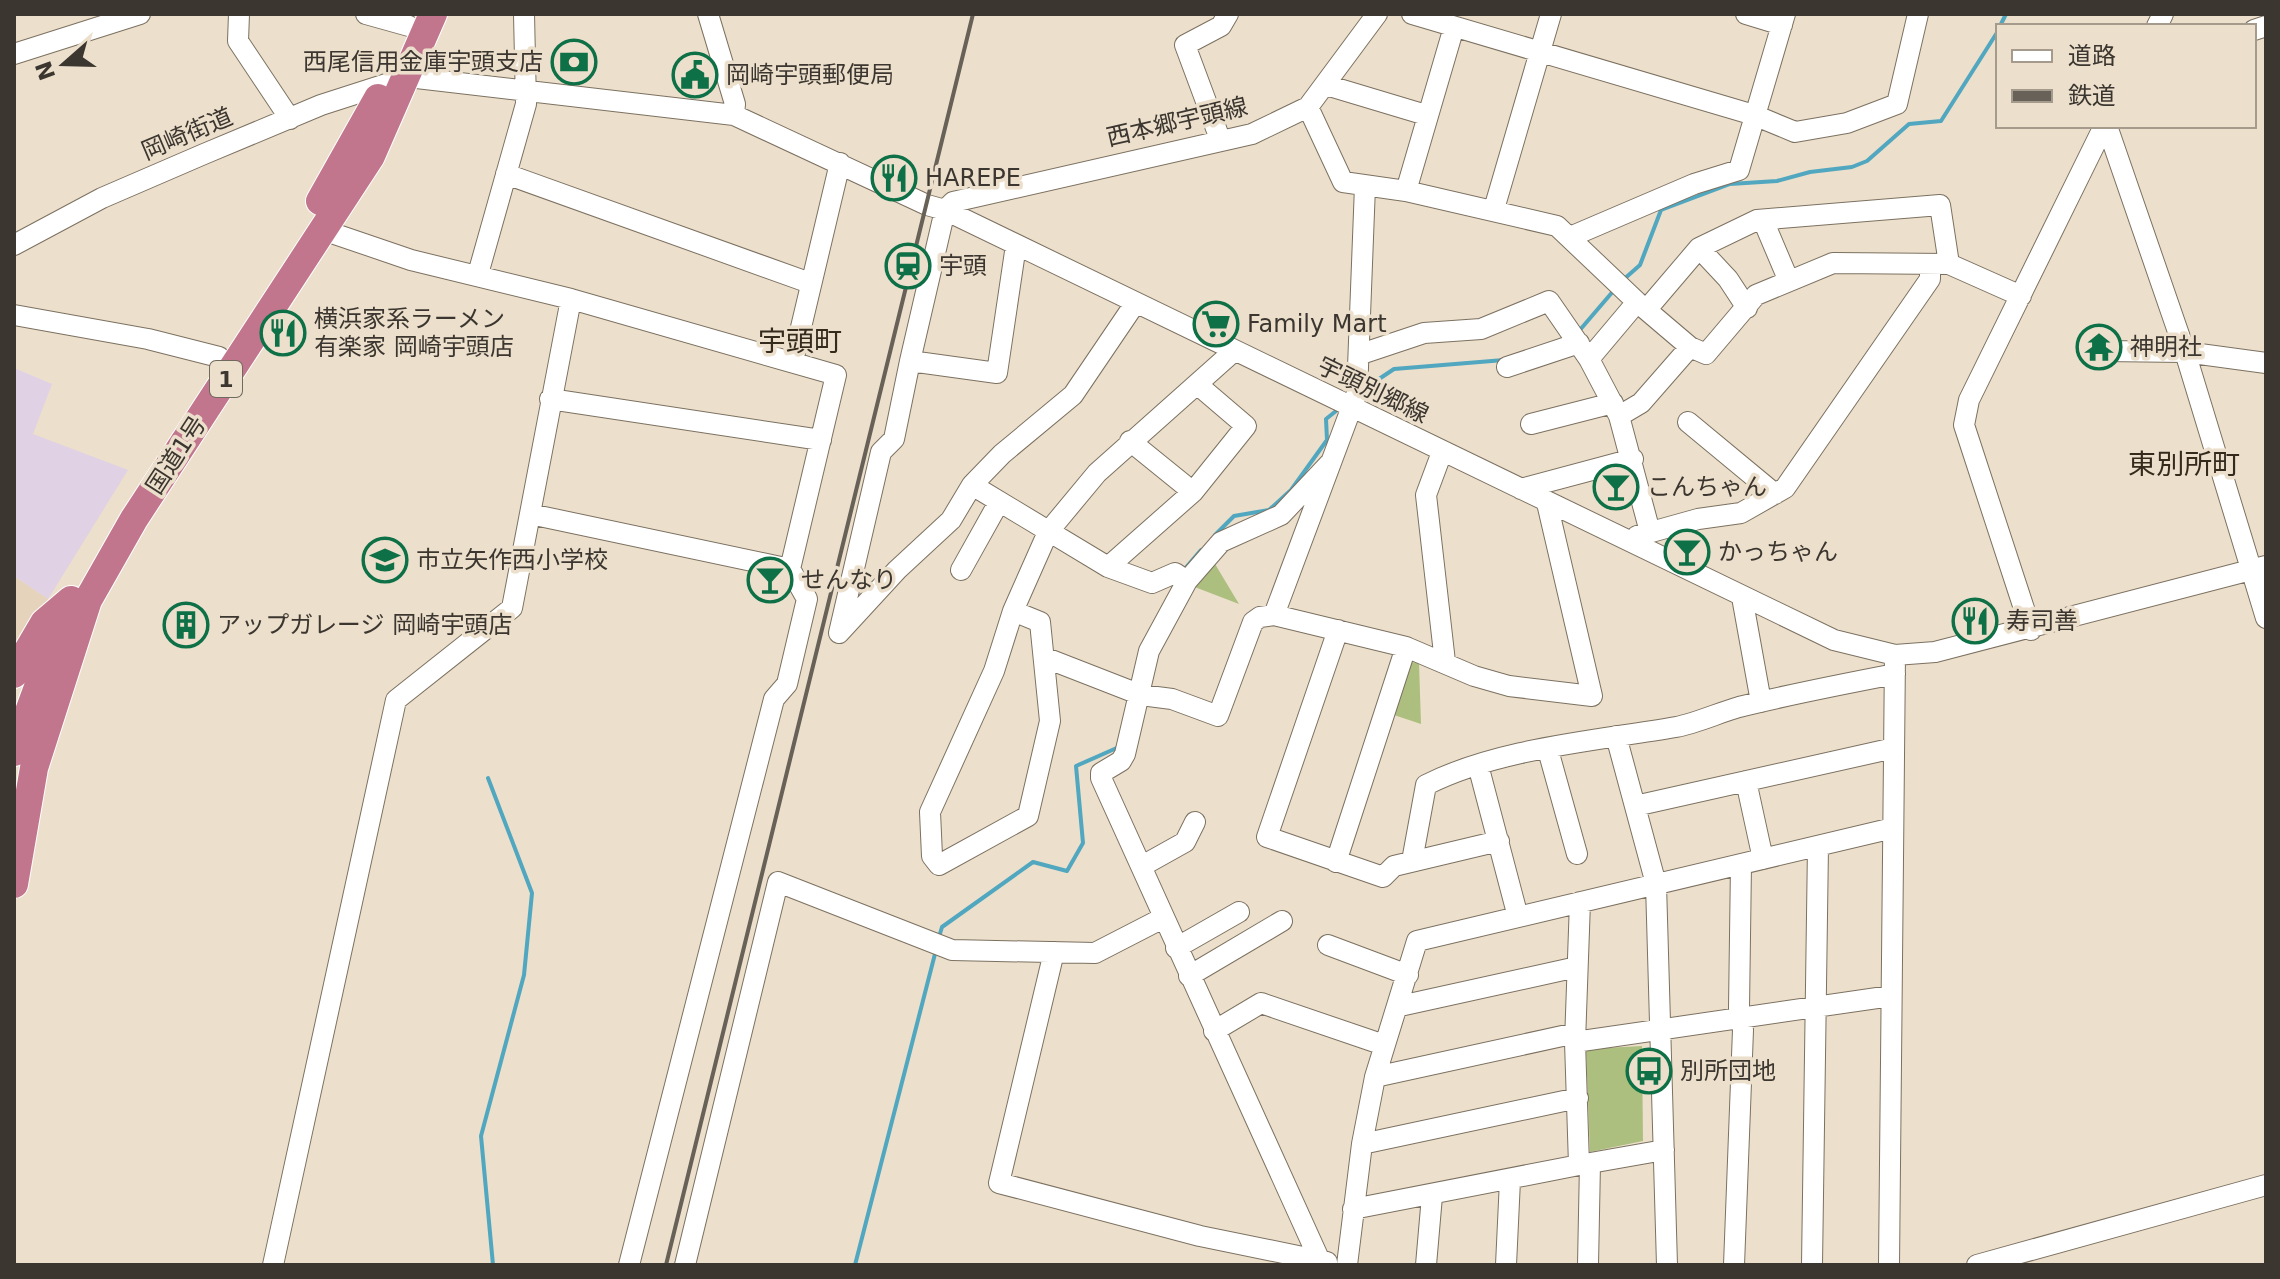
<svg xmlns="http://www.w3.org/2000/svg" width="2280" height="1279" font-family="'DejaVu Sans','Noto Sans JP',sans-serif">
  <rect width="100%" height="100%" fill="#ecdfcc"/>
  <!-- built -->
  <path fill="#e5d4bb" d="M14 576 48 599 14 659Z"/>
  <!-- industrial -->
  <path fill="#e0d1e4" d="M14 368 52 384 33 434 128 470 48 599 14 576Z"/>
  <!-- green -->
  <path fill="#adbf7f" d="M1212 559 1239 604 1192 586Z
    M1411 662 1419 663 1421 724 1391 714Z
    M1642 1046 1643 1141 1590 1152 1586 1049Z"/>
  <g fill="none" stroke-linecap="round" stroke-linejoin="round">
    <!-- stream -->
    <path stroke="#50a7bf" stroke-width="4" d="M2000 26 2006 14
      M1623 280 1640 265 1661 210 1730 184 1777 181 1810 172 1852 167 1867 161 1909 124 1941 121 1998 31
      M1579 331 1615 289
      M1364 389 1394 369 1504 360
      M1215 535 1234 516 1269 510 1291 490 1327 440 1326 419 1341 407
      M1183 571 1201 550
      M488 778 532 893 524 975 481 1136 493 1265
      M939 937 942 927 1033 862 1067 871 1083 843 1076 766 1119 747
      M855 1265 936 950"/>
    <!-- minor casing -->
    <g stroke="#7c7160" stroke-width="22">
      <path id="minor" d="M239 14 238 41 290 119
        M366 14 409 26
        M708 14 735 104 734 115
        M1412 14 1754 115 1795 132 1847 123 1897 104 1918 14
        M1746 14 1782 25
        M2157 26 2163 14
        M2254 30 2266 26
        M14 54 140 14
        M1326 85 1426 115
        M1308 107 1343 182 1406 191 1557 226 1637 302 1690 347 1706 354 1756 295 1833 263 1949 264 2021 296
        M2107 126 2185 352 2266 618
        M1220 139 1185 45 1221 26 1228 14
        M506 174 810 283
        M1406 191 1454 27
        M1494 209 1551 14
        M945 210 953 202 1252 134 1308 107 1377 14
        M945 210 910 361 997 373 1016 245
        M1763 220 1788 279
        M323 230 411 260 571 299 836 375 790 569 807 599 787 684 774 699 629 1265
        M1570 237 1694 184 1739 170 1785 14
        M14 245 102 198 204 154 321 105 408 77 734 115 927 205 945 210 1834 640 1895 655 1935 652 2266 566
        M1699 248 1728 279 1747 308
        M478 274 526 104 524 14
        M1134 305 1073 395 1002 454 972 485 1108 567 1152 583 1175 573 1187 581
        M1647 309 1699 248 1757 220 1940 205 1949 264
        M14 315 148 339 219 357
        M2103 351 2185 352 2266 363
        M1361 354 1424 333 1481 329 1549 301 1589 359 1619 416 1650 532
        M1589 359 1637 302
        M793 361 840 163
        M910 361 894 439 881 452 839 633 897 570 951 520 972 485
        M1507 367 1579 343
        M550 399 821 440
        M1619 416 1641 403 1690 347
        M1688 422 1775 494
        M1531 424 1613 403
        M1130 441 1193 492
        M1442 452 1426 495 1445 662
        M1521 489 1633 459
        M530 514 790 569
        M1637 536 1698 519 1741 513 1785 488 1930 279V264
        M1108 567 1193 492 1246 426 1198 385
        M961 570 999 502
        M1742 597 1761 702
        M1013 611 1040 622 1050 721 1028 816 939 865 932 856 930 812 994 671 1013 611 1048 532 1097 473 1234 351
        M1274 615 1357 393 1365 186
        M1338 630 1267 837 1383 877 1394 866 1499 841
        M2031 630 1964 425 1969 400 2104 126
        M1046 658 1141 695 1172 699 1218 716 1253 622 1260 617 1274 615 1406 647 1474 676 1509 686 1592 696 1547 503
        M1616 736 1656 884 1667 1265
        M1548 750 1577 854
        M1478 765 1518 917
        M1746 781 1763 859
        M1635 806 1894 748
        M1412 861 1426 785C1499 748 1596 741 1676 727 1697 723 1718 713 1739 707 1791 694 1843 684 1895 674
        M1336 862 1406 647
        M1142 866 1185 842 1195 822
        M1328 945 1408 975
        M1176 948 1239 912
        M1054 952 999 1183 1200 1236 1327 1262
        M1189 976 1282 921
        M1400 1006 1577 967
        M1214 1031 1261 1003 1384 1045
        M1575 1042 1891 996
        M1375 1077 1576 1033
        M1362 1144 1578 1098
        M1579 1165 1664 1150
        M1353 1209 1579 1165 1575 1042 1580 902
        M1320 1261 1101 778V773L1121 761 1125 754 1149 651 1187 581 1221 542 1281 515 1329 464
        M273 1265 396 700 512 608 571 299
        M685 1265 778 882 952 950 1095 953 1163 918
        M1347 1265 1362 1144 1375 1077 1417 941 1893 828
        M1426 1265 1432 1196
        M1506 1265 1510 1180
        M1588 1265 1590 1163
        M1734 1265 1743 1030 1739 1008 1741 864
        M1812 1265 1818 846
        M1889 1265 1895 655
        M1977 1265 2266 1185"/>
    </g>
    <!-- highway casing -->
    <g stroke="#fff" stroke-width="30">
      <path id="highway" d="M320 201 378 98
        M14 674 44 623 71 600
        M14 752 58 633
        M14 884 34 768 88 600 134 519 371 156 433 14"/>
    </g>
    <!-- minor -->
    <use href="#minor" stroke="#fff" stroke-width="20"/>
    <!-- highway -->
    <use href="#highway" stroke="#c2768e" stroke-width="28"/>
    <!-- rail -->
    <path stroke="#686157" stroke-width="4" d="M666 1265 973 14"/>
  </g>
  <!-- icons -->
  <defs>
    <g id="bank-ring" transform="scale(2.3)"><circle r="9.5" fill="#ecdfcc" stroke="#0e7046" stroke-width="1.5"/><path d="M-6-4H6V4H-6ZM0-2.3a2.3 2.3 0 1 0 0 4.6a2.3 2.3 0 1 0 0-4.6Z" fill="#0e7046"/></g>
    <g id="civic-ring" transform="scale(2.3)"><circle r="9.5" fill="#ecdfcc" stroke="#0e7046" stroke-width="1.5"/><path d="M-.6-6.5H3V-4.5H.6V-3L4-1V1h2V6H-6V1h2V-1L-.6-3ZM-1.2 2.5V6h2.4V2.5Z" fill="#0e7046"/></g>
    <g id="restaurant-ring" transform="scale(2.3)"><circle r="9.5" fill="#ecdfcc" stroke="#0e7046" stroke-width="1.5"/><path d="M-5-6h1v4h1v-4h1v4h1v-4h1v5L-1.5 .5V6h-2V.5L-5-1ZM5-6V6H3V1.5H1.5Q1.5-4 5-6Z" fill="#0e7046"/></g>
    <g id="station-ring" transform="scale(2.3)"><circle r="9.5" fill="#ecdfcc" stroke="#0e7046" stroke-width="1.5"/><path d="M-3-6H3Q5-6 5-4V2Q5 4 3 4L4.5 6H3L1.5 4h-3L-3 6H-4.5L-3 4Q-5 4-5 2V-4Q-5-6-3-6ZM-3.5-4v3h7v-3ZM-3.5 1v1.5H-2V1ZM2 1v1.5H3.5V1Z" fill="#0e7046"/></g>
    <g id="supermarket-ring" transform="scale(2.3)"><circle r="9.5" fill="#ecdfcc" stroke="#0e7046" stroke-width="1.5"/><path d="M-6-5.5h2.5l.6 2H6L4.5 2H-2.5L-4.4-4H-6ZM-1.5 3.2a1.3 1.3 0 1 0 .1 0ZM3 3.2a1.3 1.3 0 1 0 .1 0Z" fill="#0e7046"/></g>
    <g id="temple-ring" transform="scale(2.3)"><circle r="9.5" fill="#ecdfcc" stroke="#0e7046" stroke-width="1.5"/><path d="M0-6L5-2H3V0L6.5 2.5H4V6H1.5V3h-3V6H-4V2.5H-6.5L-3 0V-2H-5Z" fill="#0e7046"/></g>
    <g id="bar-ring" transform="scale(2.3)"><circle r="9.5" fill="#ecdfcc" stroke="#0e7046" stroke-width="1.5"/><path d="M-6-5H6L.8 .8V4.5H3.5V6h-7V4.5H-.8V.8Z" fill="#0e7046"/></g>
    <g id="school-ring" transform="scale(2.3)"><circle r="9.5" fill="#ecdfcc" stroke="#0e7046" stroke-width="1.5"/><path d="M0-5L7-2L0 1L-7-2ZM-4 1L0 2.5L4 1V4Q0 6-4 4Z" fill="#0e7046"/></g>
    <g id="building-ring" transform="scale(2.3)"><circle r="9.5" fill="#ecdfcc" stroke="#0e7046" stroke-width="1.5"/><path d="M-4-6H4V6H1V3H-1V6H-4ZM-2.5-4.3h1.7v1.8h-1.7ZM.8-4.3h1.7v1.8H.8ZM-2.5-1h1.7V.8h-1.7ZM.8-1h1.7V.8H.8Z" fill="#0e7046"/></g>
    <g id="bus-ring" transform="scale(2.3)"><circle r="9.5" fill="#ecdfcc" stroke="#0e7046" stroke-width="1.5"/><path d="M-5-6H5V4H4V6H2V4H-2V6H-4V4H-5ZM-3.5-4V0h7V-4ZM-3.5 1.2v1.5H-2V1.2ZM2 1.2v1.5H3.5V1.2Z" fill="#0e7046"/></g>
  </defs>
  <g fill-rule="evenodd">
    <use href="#bank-ring" x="574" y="62"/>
    <use href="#civic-ring" x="695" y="75"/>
    <use href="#restaurant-ring" x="894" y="178"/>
    <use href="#station-ring" x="908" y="266"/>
    <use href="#supermarket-ring" x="1216" y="324"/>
    <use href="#restaurant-ring" x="283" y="333"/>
    <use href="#temple-ring" x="2099" y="347"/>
    <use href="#bar-ring" x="1616" y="487"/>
    <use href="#bar-ring" x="1687" y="552"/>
    <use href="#school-ring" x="385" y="560"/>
    <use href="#bar-ring" x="770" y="580"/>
    <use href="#restaurant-ring" x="1975" y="621"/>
    <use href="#building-ring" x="186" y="625"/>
    <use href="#bus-ring" x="1649" y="1071"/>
  </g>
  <g text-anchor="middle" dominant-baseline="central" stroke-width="7" stroke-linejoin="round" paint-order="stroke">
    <!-- shield labels -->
    <rect fill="#ecdfcc" stroke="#70695e" stroke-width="2" x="210" y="361" width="32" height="36" rx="6"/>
    <g font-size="22" font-weight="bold" fill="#3b362f">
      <text x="226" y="379">1</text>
    </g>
    <!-- poi labels -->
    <g font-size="24" fill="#3b362f" stroke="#ecdfcc" text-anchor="start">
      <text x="543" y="62" text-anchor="end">西尾信用金庫宇頭支店</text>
      <text x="726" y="75">岡崎宇頭郵便局</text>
      <text x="925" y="178">HAREPE</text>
      <text x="939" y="266">宇頭</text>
      <text x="314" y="319">横浜家系ラーメン<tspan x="314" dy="28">有楽家 岡崎宇頭店</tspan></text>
      <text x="1247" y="324">Family Mart</text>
      <text x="2130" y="347">神明社</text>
      <text x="1647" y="487">こんちゃん</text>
      <text x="1718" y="552">かっちゃん</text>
      <text x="416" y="560">市立矢作西小学校</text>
      <text x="801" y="580">せんなり</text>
      <text x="2006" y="621">寿司善</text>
      <text x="217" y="625">アップガレージ 岡崎宇頭店</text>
      <text x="1680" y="1071">別所団地</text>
    </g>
    <!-- street labels -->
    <g font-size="24" fill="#3b362f" stroke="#ecdfcc">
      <text transform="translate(1177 122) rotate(-13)">西本郷宇頭線</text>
      <text transform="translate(187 134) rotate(-23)">岡崎街道</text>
      <text transform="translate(1373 390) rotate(26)">宇頭別郷線</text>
      <text transform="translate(176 455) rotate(-57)">国道1号</text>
    </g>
    <!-- quarter labels -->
    <g font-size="28" fill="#352b1d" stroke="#ecdfcc">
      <text x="800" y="341">宇頭町</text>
      <text x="2184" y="464">東別所町</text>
    </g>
  </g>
  <!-- border -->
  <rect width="2280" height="1279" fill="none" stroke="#3b362f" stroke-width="32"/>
  <!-- legend -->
  <rect x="1996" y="24" width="260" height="104" fill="#ecdfcc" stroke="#a59b8d" stroke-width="2"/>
  <rect x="2012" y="50" width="40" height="12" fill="#ffffff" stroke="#a59b8d" stroke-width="2"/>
  <text x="2068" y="64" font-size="24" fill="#3b362f">道路</text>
  <rect x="2012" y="90" width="40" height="12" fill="#686157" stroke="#a59b8d" stroke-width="2"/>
  <text x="2068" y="104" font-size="24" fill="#3b362f">鉄道</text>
  <!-- north arrow -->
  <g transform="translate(64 64) rotate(250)" stroke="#ecdfcc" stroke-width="6" paint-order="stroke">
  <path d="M0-6L14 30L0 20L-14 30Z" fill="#3b362f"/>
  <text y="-12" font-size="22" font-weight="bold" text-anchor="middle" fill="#3b362f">N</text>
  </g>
</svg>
